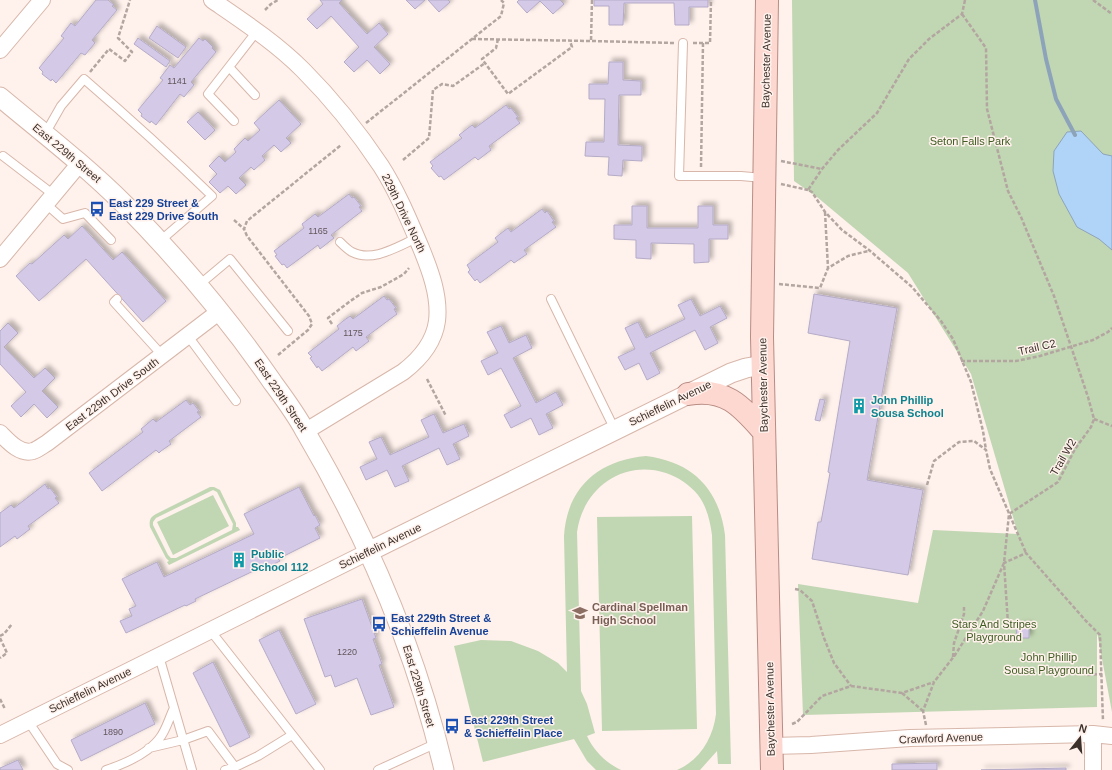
<svg xmlns="http://www.w3.org/2000/svg" width="1112" height="770" font-family="Arial,sans-serif">
  <defs>
    <filter id="shadow"><feDropShadow dx="3.5" dy="-3.5" stdDeviation="2" flood-color="#0004"/></filter>
  </defs>
  <rect width="100%" height="100%" fill="#fff1ec"/>
  <!-- green -->
  <path fill="#c1d6b2" fill-rule="evenodd" d="M792 0H1112V712L1097 632V707L803 715 798 584 918 603 933 530 1018 534 971 374 908 273 817 197 794 181Z
    M646 456C693 462 719 489 725 535L731 764H718L717 751 700 770H677C700 760 713 738 716 714L712 535C710 521 707 507 698 495 690 485 678 477 666 473 622 459 583 489 577 532L581 691 587 704 595 733 587 736C594 751 606 763 621 770H596L587 761 574 739 483 762 454 646 481 640 511 641 538 651 558 663 567 672 564 536C567 487 599 460 646 456Z
    M210 487H214L220 490 236 523V527H238L240 530 169 565 167 562 169 561 166 558 150 527C149 521 150 517 156 514ZM213 490 217 492 233 524 232 530 176 558H171L168 555 153 525V522L156 518Z
    M213 495 229 526 173 555 157 522Z
    M692 516 697 729 602 731 597 517Z"/>
  <!-- water -->
  <path fill="#b0d4f8" stroke="#8da3ba" d="M1081 131 1103 154 1112 156V250L1099 239 1077 227 1059 194 1053 171 1054 151 1067 132Z"/>
  <g fill="none" stroke-linecap="round" stroke-linejoin="round">
    <!-- stream -->
    <path stroke="#8da3ba" stroke-width="4" d="M1035 0 1046 59 1056 99 1075 135"/>
  </g>
  <!-- building -->
  <path fill="#d4cae8" stroke="#b4abc7" filter="url(#shadow)" d="M96 0H108L114 5 112 6 117 10 92 40 95 43 85 55 81 53 56 83 52 79 51 81 42 74 43 72 39 68 64 38 61 36 71 23 75 26Z
    M320 0H342L339 3 367 34 379 23 388 34 374 47 390 64 380 74 367 60 354 72 344 62 359 47 331 16 317 29 307 19 323 4Z
    M406 0H425L415 9Z
    M428 0H448L450 2 439 12Z
    M519 0H560L564 4 553 14 540 1 527 13 517 2Z
    M594 0H708V7H689V25H675L674 3H624L623 25H609V6H594Z
    M157 26 186 47 178 58 149 38Z
    M138 38 170 61 166 67 134 44Z
    M199 38 203 41 205 39 213 47 212 48 216 52 191 82 194 85 184 97 180 94 156 125 151 121 150 123 141 116 142 114 138 110 163 80 160 78 170 65 174 68Z
    M609 62H623V80L641 81V95H619L618 145 642 146V161L623 160 622 176 608 175 609 157 585 156 586 142H604L605 99H589V84H608Z
    M279 100 301 124 286 138 291 143 281 152 274 145 262 156 265 160 254 170 251 167 239 178 246 185 236 194 228 186 220 193 209 182 217 174 209 166 219 156 225 162 236 152 234 149 245 138 248 141 260 130 254 123Z
    M506 105 509 109 511 108 518 117 516 118 520 123 489 146 491 150 478 160 475 157 444 180 441 176 439 177 431 168 433 166 430 162 462 138 459 135 472 125 475 128Z
    M198 112 215 130 205 140 187 122Z
    M349 194 352 198 354 197 361 206 359 207 362 211 331 235 334 238 320 249 318 245 287 268 284 264 282 265 275 256 277 255 274 251 304 228 302 224 315 214 318 217Z
    M632 206H647V228H698V206H713V225H728V239H709V262L694 263V244L651 243V259L636 258V240L614 239V225H632Z
    M542 209 545 213 547 211 554 221 552 222 556 227 524 250 527 254 514 263 511 260 480 283 477 279 475 281 468 272 470 270 467 265 498 242 495 238 500 234 508 228 511 232Z
    M82 226 113 260 122 252 166 301 143 322 86 259 39 301 16 276 30 263 32 264 64 235 68 239Z
    M814 294 897 308 867 480 923 490 908 575 812 559 818 522H821L830 473 828 472 850 341 808 333Z
    M384 296 387 300 389 299 396 308 394 309 397 314 366 337 369 341 356 351 353 347 322 371 318 366 317 368 310 358 312 357 308 353 339 329 337 326 343 321 350 316 353 319Z
    M691 299 700 316 720 306 727 318 710 327 718 343 705 350 695 330 650 353 660 373 647 380 639 363 625 370 618 357 635 349 625 328 638 322 646 338 685 319 678 305Z
    M8 323 18 333 4 347 34 378 45 368 55 378 42 391 58 407 47 418 34 404 21 417 11 406 26 392 0 364V331Z
    M501 326 509 343 526 335 532 348 513 358 536 403 556 392 563 405 546 414 553 428 539 435 531 418 511 428 504 415 521 406 501 368 488 375 481 361 498 353 487 332Z
    M820 399 825 400 820 421 815 420Z
    M186 400 190 405 193 403 199 411 197 412 201 417 169 441 171 444 161 451 159 453 156 450 102 491 89 473 143 432 141 429 153 419 156 422Z
    M434 414 443 433 464 424 469 436 453 444 460 459 447 465 439 448 402 466 409 481 395 487 387 470 366 480 360 467 377 459 369 442 381 437 390 455 429 437 421 420Z
    M45 484 48 489 50 488 57 497 55 498 59 503 28 526 30 529 17 539 15 536 0 547V513L11 505 14 508Z
    M299 487 314 516 315 515 320 525 315 528 320 538 278 559 280 561 270 566 268 564 195 599 196 601 186 606 185 605 126 633 120 621 132 616 129 609 136 606 122 579 157 562 164 577 254 534 244 514Z
    M362 599 376 638 373 639 382 664 379 665 394 707 371 715 357 678 335 687 331 675 325 677 304 619Z
    M1029 626V638H1017L1016 627Z
    M279 630 316 704 296 714 259 640Z
    M213 662 250 737 230 747 193 673Z
    M145 703 155 724 81 761 71 740Z
    M18 760 23 770H0V768Z
    M937 763V770H892V764Z
    M1066 768V770H981Z"/>
  <g fill="none" stroke-linecap="round" stroke-linejoin="round">
    <!-- service casing -->
    <g stroke="#d8b7aa" stroke-width="10">
      <path id="service" d="M683 43 679 176H741L763 178
        M229 67 255 95
        M234 121 208 94 257 31
        M45 134 61 106 84 79C128 117 171 156 212 196L160 241
        M3 156 54 195
        M46 204 63 219 85 213 111 240
        M340 242C344 246 348 250 352 252 373 263 398 246 417 238
        M199 285 230 259 288 331
        M117 299 114 302 162 355
        M551 299 615 430
        M188 336 236 401
        M210 630 320 770
        M159 656 192 770
        M28 721 57 764 68 770
        M149 748 183 740 208 731 235 767 225 770
        M235 767 258 756 292 735
        M106 770C124 764 147 754 159 739 166 731 169 718 174 708
        M378 770 437 743"/>
    </g>
    <!-- minor casing -->
    <g stroke="#d8b7aa" stroke-width="18">
      <path id="minor" d="M212 0C244 22 276 43 303 70 331 98 359 133 381 166 397 191 409 220 421 248 430 270 440 296 437 321 434 343 420 359 403 372L306 431
        M0 50 42 0
        M0 259 80 163
        M0 433C8 441 20 455 33 451 37 450 42 446 47 443L220 311
        M1093 734V770
        M0 735 368 552
        M771 746 811 745 910 738 1093 734 1112 736"/>
    </g>
    <!-- tertiary casing -->
    <g stroke="#d8b7aa" stroke-width="21">
      <path id="tertiary" d="M0 97C42 132 86 166 125 205 179 260 229 319 273 383 284 398 296 414 305 431 367 536 416 651 444 770
        M368 552 731 373 746 368 763 365"/>
    </g>
    <!-- primary casing -->
    <g stroke="#b88c83" stroke-width="24">
      <path id="primary" d="M767 0 762 337 772 770
        M688 394C726 387 742 407 764 432"/>
    </g>
    <!-- path -->
    <path stroke="#b3a6a1" stroke-width="2.5" stroke-dasharray="4 2" stroke-linecap="butt" d="M592 0 591 41 674 43
      M965 0 962 14 929 39 909 59 877 113 838 150 822 169 808 190 812 192 825 212 842 230 869 250 912 287 941 321 953 339 971 382 983 431 986 450
      M1093 0 1112 14
      M265 10 271 4 278 0
      M962 14 986 48 987 109 1008 191 1021 217 1054 296 1088 397 1094 419
      M472 39 591 41
      M498 39 496 48 482 59 508 94 572 47 570 41
      M693 43H710L711 0
      M90 72 109 49 125 61 132 52 118 38 130 0
      M366 123 501 16 504 3 501 0
      M403 160 429 138 433 90 442 84 453 86 485 63
      M781 161 822 169
      M701 167 703 43
      M781 184 808 190
      M825 212 828 268
      M234 220 244 229
      M779 284 820 288 828 268 848 256 868 251
      M332 324 328 318 349 302 362 293 381 287 404 274 409 268
      M278 355 308 330 312 324 309 316 247 236 244 229 247 221 341 145
      M961 361H1016L1040 356 1093 340 1108 332 1112 328
      M427 379 446 416
      M1094 419 1112 426
      M927 485 934 461 959 442 974 441 986 450 990 469 1026 553
      M795 589 800 590 812 601 824 638 834 663 851 686
      M1008 624 1004 563 1026 553 1086 621 1100 635 1103 721
      M0 636 4 634 12 624
      M0 638 7 653 0 658
      M953 657 954 643 964 614V607
      M1087 675 1102 674
      M902 693 923 711
      M0 699 5 709
      M792 724 797 722 822 696 851 686 902 693 934 682
      M926 725 923 711 934 682 955 655 983 611 1004 563 1009 514 1058 482 1075 449 1091 427 1094 419"/>
    <!-- service -->
    <use href="#service" stroke="#fff" stroke-width="8"/>
    <!-- minor -->
    <use href="#minor" stroke="#fff" stroke-width="16"/>
    <!-- tertiary -->
    <use href="#tertiary" stroke="#fff" stroke-width="19"/>
    <!-- primary -->
    <use href="#primary" stroke="#fdd8d1" stroke-width="22"/>
  </g>
  <!-- icons -->
  <defs>
    <g id="bus-bare" transform="scale(1.2)"><path d="M-5-6H5V4H4V6H2V4H-2V6H-4V4H-5ZM-3.5-4V0h7V-4ZM-3.5 1.2v1.5H-2V1.2ZM2 1.2v1.5H3.5V1.2Z" fill="#1a4fb4" stroke="#fff1ec" stroke-width="2.5" paint-order="stroke"/></g>
    <g id="building-bare" transform="scale(1.2)"><path d="M-4-6H4V6H1V3H-1V6H-4ZM-2.5-4.3h1.7v1.8h-1.7ZM.8-4.3h1.7v1.8H.8ZM-2.5-1h1.7V.8h-1.7ZM.8-1h1.7V.8H.8Z" fill="#0f9aa8" stroke="#fff1ec" stroke-width="2.5" paint-order="stroke"/></g>
    <g id="school-bare" transform="scale(1.2)"><path d="M0-5L7-2L0 1L-7-2ZM-4 1L0 2.5L4 1V4Q0 6-4 4Z" fill="#8d6e63" stroke="#fff1ec" stroke-width="2.5" paint-order="stroke"/></g>
  </defs>
  <g fill-rule="evenodd">
    <use href="#bus-bare" x="97" y="209"/>
    <use href="#building-bare" x="859" y="406"/>
    <use href="#building-bare" x="239" y="560"/>
    <use href="#school-bare" x="580" y="613"/>
    <use href="#bus-bare" x="379" y="624"/>
    <use href="#bus-bare" x="452" y="726"/>
  </g>
  <g text-anchor="middle" dominant-baseline="central" stroke-width="3" stroke-linejoin="round" paint-order="stroke">
    <!-- number labels -->
    <g font-size="9" fill="#62565a">
      <text x="177" y="81">1141</text>
      <text x="318" y="231">1165</text>
      <text x="353" y="333">1175</text>
      <text x="347" y="652">1220</text>
      <text x="113" y="732">1890</text>
    </g>
    <!-- street labels -->
    <g font-size="11" fill="#3c302a" stroke="#fff1ec">
      <text transform="translate(766 61) rotate(-89)">Baychester Avenue</text>
      <text transform="translate(67 153) rotate(40)">East 229th Street</text>
      <text transform="translate(404 213) rotate(64)">229th Drive North</text>
      <text transform="translate(1037 347) rotate(-13)">Trail C2</text>
      <text transform="translate(763 385) rotate(-91)">Baychester Avenue</text>
      <text transform="translate(112 394) rotate(-37)">East 229th Drive South</text>
      <text transform="translate(281 395) rotate(56)">East 229th Street</text>
      <text transform="translate(670 403) rotate(-26)">Schieffelin Avenue</text>
      <text transform="translate(1063 457) rotate(-60)">Trail W2</text>
      <text transform="translate(380 546) rotate(-26)">Schieffelin Avenue</text>
      <text transform="translate(419 686) rotate(73)">East 229th Street</text>
      <text transform="translate(90 690) rotate(-26)">Schieffelin Avenue</text>
      <text transform="translate(770 709) rotate(-91)">Baychester Avenue</text>
      <text transform="translate(941 738) rotate(-2)">Crawford Avenue</text>
    </g>
    <!-- park labels -->
    <g font-size="11" fill="#3e5d22" stroke="#fff1ec">
      <text x="970" y="141">Seton Falls Park</text>
      <text x="994" y="624">Stars And Stripes<tspan x="994" dy="13">Playground</tspan></text>
      <text x="1049" y="657">John Phillip<tspan x="1049" dy="13">Sousa Playground</tspan></text>
    </g>
    <!-- transit labels -->
    <g font-size="11" font-weight="bold" fill="#164399" stroke="#fff1ec" text-anchor="start">
      <text x="109" y="203">East 229 Street &amp;<tspan x="109" dy="13">East 229 Drive South</tspan></text>
      <text x="391" y="618">East 229th Street &amp;<tspan x="391" dy="13">Schieffelin Avenue</tspan></text>
      <text x="464" y="720">East 229th Street<tspan x="464" dy="13">&amp; Schieffelin Place</tspan></text>
    </g>
    <!-- culture labels -->
    <g font-size="11" font-weight="bold" fill="#0d838f" stroke="#fff1ec" text-anchor="start">
      <text x="871" y="400">John Phillip<tspan x="871" dy="13">Sousa School</tspan></text>
      <text x="251" y="554">Public<tspan x="251" dy="13">School 112</tspan></text>
    </g>
    <!-- education labels -->
    <g font-size="11" font-weight="bold" fill="#785e54" stroke="#fff1ec" text-anchor="start">
      <text x="592" y="607">Cardinal Spellman<tspan x="592" dy="13">High School</tspan></text>
    </g>
  </g>
  <!-- north arrow -->
  <g transform="translate(1080 738) rotate(17)" stroke="#fff1ec" stroke-width="3" paint-order="stroke">
  <path d="M0-3L7 15L0 10L-7 15Z" fill="#3c302a"/>
  <text y="-6" font-size="11" font-weight="bold" text-anchor="middle" fill="#3c302a">N</text>
  </g>
</svg>
